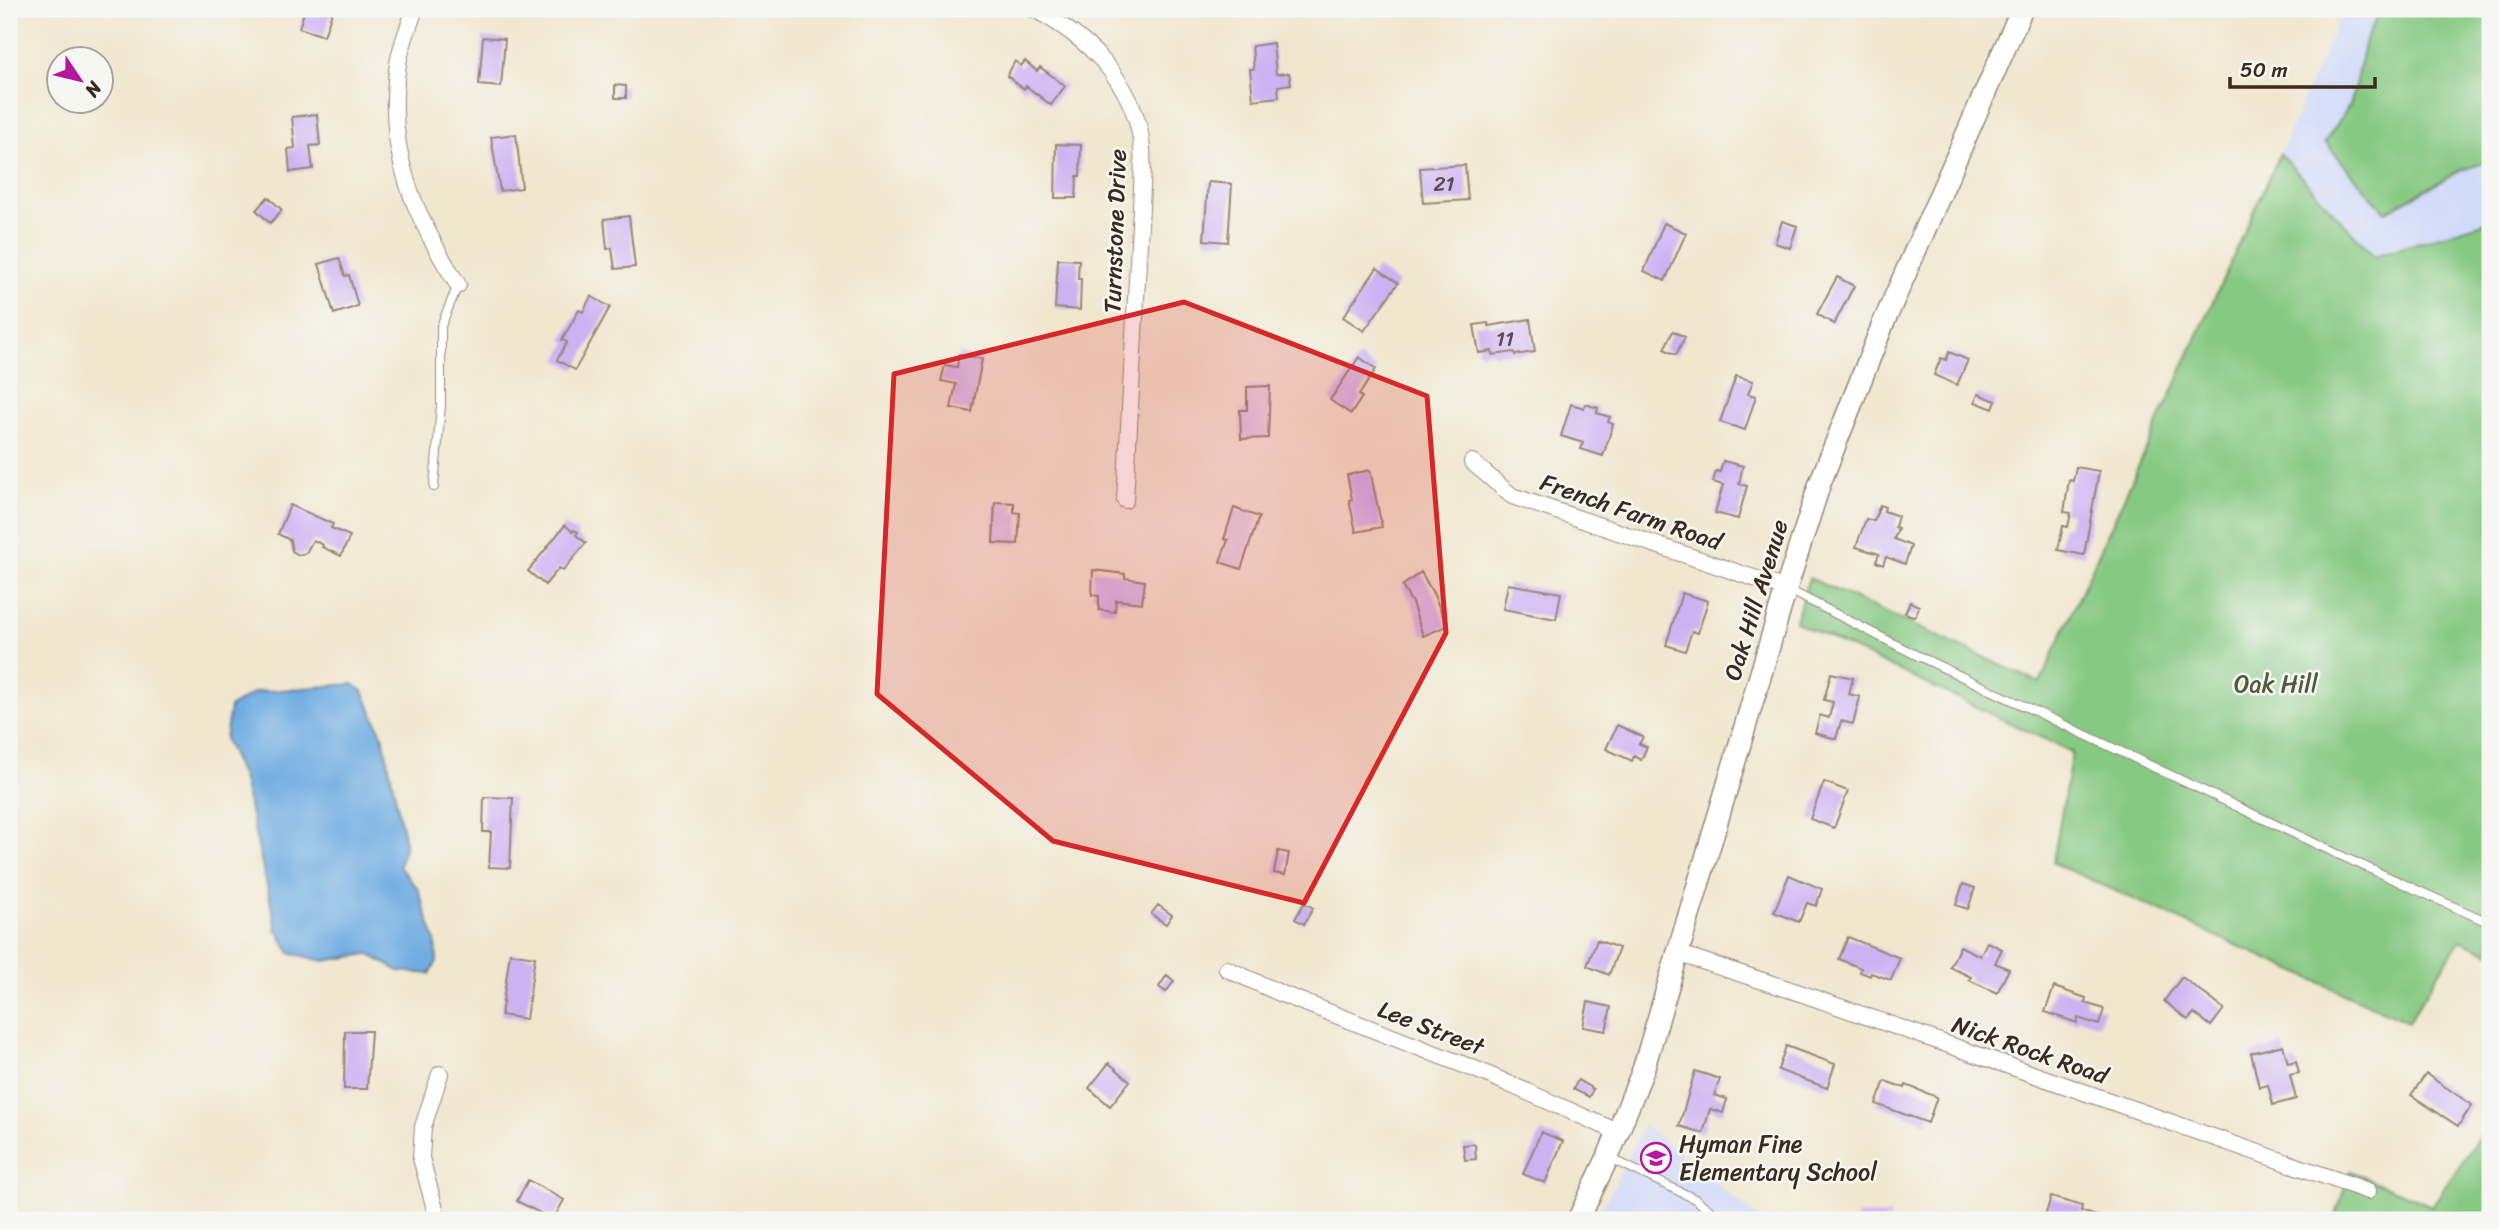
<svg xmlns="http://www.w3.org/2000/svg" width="2499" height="1229" font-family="Sriracha,sans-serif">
  <rect width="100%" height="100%" fill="#f6f6f2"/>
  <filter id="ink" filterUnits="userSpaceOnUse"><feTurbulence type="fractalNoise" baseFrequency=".0143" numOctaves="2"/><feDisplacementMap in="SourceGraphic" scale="14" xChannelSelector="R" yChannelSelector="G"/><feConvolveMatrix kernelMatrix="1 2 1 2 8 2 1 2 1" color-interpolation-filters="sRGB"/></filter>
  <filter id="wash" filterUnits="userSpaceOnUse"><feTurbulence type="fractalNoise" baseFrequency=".00686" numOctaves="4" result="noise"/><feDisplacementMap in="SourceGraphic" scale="28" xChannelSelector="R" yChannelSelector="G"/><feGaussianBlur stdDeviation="1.57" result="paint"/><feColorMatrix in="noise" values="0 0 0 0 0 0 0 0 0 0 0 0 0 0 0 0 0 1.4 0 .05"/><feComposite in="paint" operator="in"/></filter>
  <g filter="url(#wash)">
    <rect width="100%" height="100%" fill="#f0e7cf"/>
    <!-- built -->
    <path fill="#d0daf9" d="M2343 9H2490V221L2374 257 2280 154Z
      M1644 1125 1761 1220H1597Z"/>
    <!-- green -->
    <path fill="#86c982" stroke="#607a50" stroke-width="2" d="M2381 9H2490V161L2461 170 2385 212 2325 142 2351 103 2365 40Z
      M2280 154 2374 256 2490 221V953L2460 940 2408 1022 2053 863 2072 752 1795 622 1809 578 2040 683Z
      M2490 1121V1220H2334L2350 1171 2432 1206Z"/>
    <!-- water -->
    <path fill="#6eace1" stroke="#546b80" stroke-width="2" d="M353 684 363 691 383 737 405 843 399 867 418 889 435 940 437 961 430 974 399 971 368 954 324 961 290 953 277 930 243 780 225 739 230 707 255 692Z"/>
    <g id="blocks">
      <!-- building -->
      <path fill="#ccb2f2" d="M305 9H333L324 36 299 28Z
        M483 37 505 39 501 87 479 85Z
        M1273 43 1276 74 1289 73 1291 84 1278 86 1279 97 1253 100 1250 69H1254L1252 46Z
        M1015 61 1021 66 1025 61 1037 71 1040 67 1065 86 1051 105 1026 86 1024 89 1007 76Z
        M615 85 626 86V98H615Z
        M317 114 320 145 310 146 313 169 290 172 288 149 295 148 292 117Z
        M516 134 522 188 500 191 491 137Z
        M1056 144 1081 145 1080 176H1077L1076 198H1055Z
        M1465 165 1468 200 1423 203 1420 168Z
        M1208 182 1232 184 1228 242 1204 240Z
        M268 197 282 210 270 223 256 210Z
        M629 216 635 267 615 269 612 248 607 249 604 219Z
        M1782 221 1797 226 1790 248 1775 243Z
        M1664 223 1686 233 1665 281 1644 271Z
        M339 258 345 276 349 275 358 306 334 314 319 264Z
        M1058 259 1079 260 1078 279H1081L1080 310 1055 308Z
        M1377 268 1398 283 1364 331 1343 317Z
        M1837 277 1854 286 1834 324 1817 314Z
        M591 296 610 307 575 370 557 360 567 342 562 340 579 310 583 312Z
        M1530 319 1535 352 1515 355 1514 352 1493 355 1492 351 1479 353 1474 325 1488 323 1489 326Z
        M1673 331 1685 337 1676 355 1664 349Z
        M1949 352 1968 360 1957 385 1934 375 1941 358 1946 360Z
        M959 354 982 359 972 412 951 408 956 384 941 381 945 365 957 367Z
        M1359 357 1376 369 1359 395 1362 397 1351 414 1330 400Z
        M1736 376 1753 381 1748 394 1756 396 1745 430 1720 422Z
        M1270 386 1268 438 1241 439 1240 410H1247V387Z
        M1978 394 1996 401 1993 409 1975 402Z
        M1571 404 1584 408 1585 404 1598 408 1597 413 1610 417 1608 422 1613 424 1603 456 1581 449 1583 443 1561 436Z
        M1723 461 1743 466 1739 484 1747 486 1738 519 1715 513 1723 485 1713 482 1716 471 1720 472Z
        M2076 467 2099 471 2084 555 2058 550 2063 526 2068 527 2071 513 2064 512 2069 480 2073 481Z
        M1370 470 1382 527 1356 532 1349 500 1352 499 1347 475Z
        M995 502 1014 503V512L1020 513 1018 544 993 543Z
        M290 505 333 524 331 528 350 536 341 556 322 547 323 545 313 540 306 553 299 555 292 551 290 540 278 534Z
        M1880 505 1885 507 1884 511 1898 516 1895 527 1898 528 1894 539 1911 546 1905 564 1886 557 1883 565 1876 562 1879 554 1856 547 1866 519 1874 521Z
        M1234 508 1259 517 1241 569 1220 562 1228 540 1224 539Z
        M565 525 573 532 574 530 578 532 576 535 586 543 563 571 559 568 545 585 528 571Z
        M1093 570 1125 574V578L1145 581 1142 603 1116 600 1115 612 1099 610V596L1092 595Z
        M1421 572 1434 595 1447 626 1423 636 1412 603 1402 586Z
        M1508 584 1561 593 1556 619 1503 609Z
        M1682 593 1708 601 1698 633 1692 631 1685 651 1666 645Z
        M1910 602 1919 606 1915 617 1905 613Z
        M1831 673 1853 678 1849 694 1860 697 1853 724 1841 721 1836 739 1815 733 1820 715 1829 718 1833 702 1824 700Z
        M1617 725 1643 737 1639 744 1647 747 1641 760 1634 756 1632 761 1606 749Z
        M1824 782 1848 791 1834 828 1810 819Z
        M484 797 513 798 510 868 489 867 491 832H483Z
        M1278 851 1289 853 1285 875 1274 873Z
        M1789 875 1822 889 1816 906 1807 903 1799 922 1774 912Z
        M1963 884 1975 888 1968 909 1956 905Z
        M1304 903 1313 908 1304 924 1295 919Z
        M1158 905 1172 915 1166 924 1151 914Z
        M1848 937 1900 958 1891 980 1871 973 1870 976 1860 972 1861 968 1839 959Z
        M1597 940 1619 948 1609 975 1587 966Z
        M1987 942 2002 949 1995 963 2009 969 1997 993 1969 980 1971 977 1950 967 1960 946 1980 956Z
        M510 953 535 957 526 1019 501 1015Z
        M1167 975 1174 981 1166 992 1159 987Z
        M2182 977 2224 1009 2211 1026 2194 1013 2188 1020 2164 1001Z
        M2054 987 2086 998 2085 1003 2104 1009 2099 1025 2078 1018 2077 1023 2045 1012Z
        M1588 1002 1611 1007 1606 1031 1583 1027Z
        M345 1031H371L367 1089H344Z
        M2283 1045 2288 1063 2296 1061 2299 1073 2290 1075 2296 1099 2273 1105 2268 1085 2259 1087 2251 1053Z
        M1786 1046 1835 1064 1827 1088 1778 1070Z
        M1109 1063 1130 1081 1110 1106 1089 1088Z
        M1695 1071 1720 1079 1714 1095 1727 1099 1723 1113 1710 1109 1703 1133 1679 1126Z
        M2426 1074 2472 1105 2458 1126 2411 1095Z
        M1578 1080 1593 1089 1589 1097 1573 1089Z
        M1885 1081 1905 1088 1906 1085 1937 1097 1928 1123 1876 1104Z
        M1541 1132 1563 1141 1545 1183 1523 1174Z
        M1475 1144 1476 1159 1465 1160 1463 1145Z
        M528 1180 564 1200 553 1220 517 1201Z
        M2051 1197 2082 1206 2081 1211 2099 1217 2098 1220H2044Z
        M1890 1215V1220H1857L1856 1216Z"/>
    </g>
  </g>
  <g filter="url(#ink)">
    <use href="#blocks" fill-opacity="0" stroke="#968876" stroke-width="2"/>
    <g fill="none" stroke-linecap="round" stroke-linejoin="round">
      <!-- lane casing -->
      <g stroke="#968876" stroke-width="10">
        <path id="lane" d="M434 487 441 405V326L458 285
          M1789 590 1914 654 2346 858 2490 923
          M1608 1157 1695 1199 1722 1220"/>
      </g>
      <!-- street casing -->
      <g stroke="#968876" stroke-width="18">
        <path id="street" d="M415 9C408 29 399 50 397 71 386 154 416 218 458 285
          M1034 9C1085 36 1132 79 1141 139 1143 155 1143 171 1142 188L1125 500
          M1472 462 1512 496 1786 589
          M1677 953 1797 992 2368 1191
          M1227 969 1282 994 1482 1072 1618 1132
          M438 1220 421 1158 423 1127 440 1074"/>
      </g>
      <!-- secondary casing -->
      <g stroke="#968876" stroke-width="24">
        <path id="secondary" d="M1578 1220 1608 1157 1643 1070 1786 589 1820 483 1883 324 2022 9"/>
      </g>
      <!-- lane -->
      <use href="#lane" stroke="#fff" stroke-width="8"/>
      <!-- street -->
      <use href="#street" stroke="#fff" stroke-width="16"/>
      <!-- secondary -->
      <use href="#secondary" stroke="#fff" stroke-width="21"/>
    </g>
  </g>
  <!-- marked area -->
  <path fill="#d62828" fill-opacity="0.2" stroke="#d62828" stroke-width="5" stroke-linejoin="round" d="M1184 302 1427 396 1446 633 1304 903 1053 841 877 694 894 374Z"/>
  <!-- icons -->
  <defs>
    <g id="school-ring" transform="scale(1.575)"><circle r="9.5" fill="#f6f6f2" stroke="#b5179e" stroke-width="1.5"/><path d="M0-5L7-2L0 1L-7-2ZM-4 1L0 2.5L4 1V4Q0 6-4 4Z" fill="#b5179e"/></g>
  </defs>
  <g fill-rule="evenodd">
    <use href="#school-ring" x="1656" y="1158"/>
  </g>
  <g text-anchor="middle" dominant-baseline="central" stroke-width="5" stroke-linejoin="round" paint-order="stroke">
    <!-- number labels -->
    <g font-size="21" fill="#5f4c53">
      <text x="1444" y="184">21</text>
      <text x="1505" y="339">11</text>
    </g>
    <!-- street labels -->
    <g font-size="24" fill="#3b2a1e" stroke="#f6f6f2">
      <text transform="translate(1115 231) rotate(-88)">Turnstone Drive</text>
      <text transform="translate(1631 512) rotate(19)">French Farm Road</text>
      <text transform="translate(1756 600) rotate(-73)">Oak Hill Avenue</text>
      <text transform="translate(1431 1028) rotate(21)">Lee Street</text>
      <text transform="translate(2030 1050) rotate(19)">Nick Rock Road</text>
    </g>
    <!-- park labels -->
    <g font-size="24" fill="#525a3c" stroke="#f6f6f2">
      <text x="2276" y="684">Oak Hill</text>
    </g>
    <!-- poi labels -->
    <g font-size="24" fill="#3b2a1e" stroke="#f6f6f2" text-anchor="start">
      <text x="1679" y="1144">Hyman Fine<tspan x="1679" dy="28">Elementary School</tspan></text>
    </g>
  </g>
  <!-- margin -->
  <rect width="2499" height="1229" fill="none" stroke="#f6f6f2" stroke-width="35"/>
  <!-- north arrow -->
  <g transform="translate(80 80) rotate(125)"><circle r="33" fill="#f6f6f2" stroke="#aba49d" stroke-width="2"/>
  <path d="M0-5L12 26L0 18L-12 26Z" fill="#b5179e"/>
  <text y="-10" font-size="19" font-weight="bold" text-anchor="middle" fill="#3b2a1e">N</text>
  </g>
  <!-- scale -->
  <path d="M2230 77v10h145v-10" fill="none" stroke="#3b2a1e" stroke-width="3.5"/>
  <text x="2240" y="77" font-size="21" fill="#3b2a1e" stroke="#f6f6f2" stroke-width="5" paint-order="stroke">50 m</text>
</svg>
